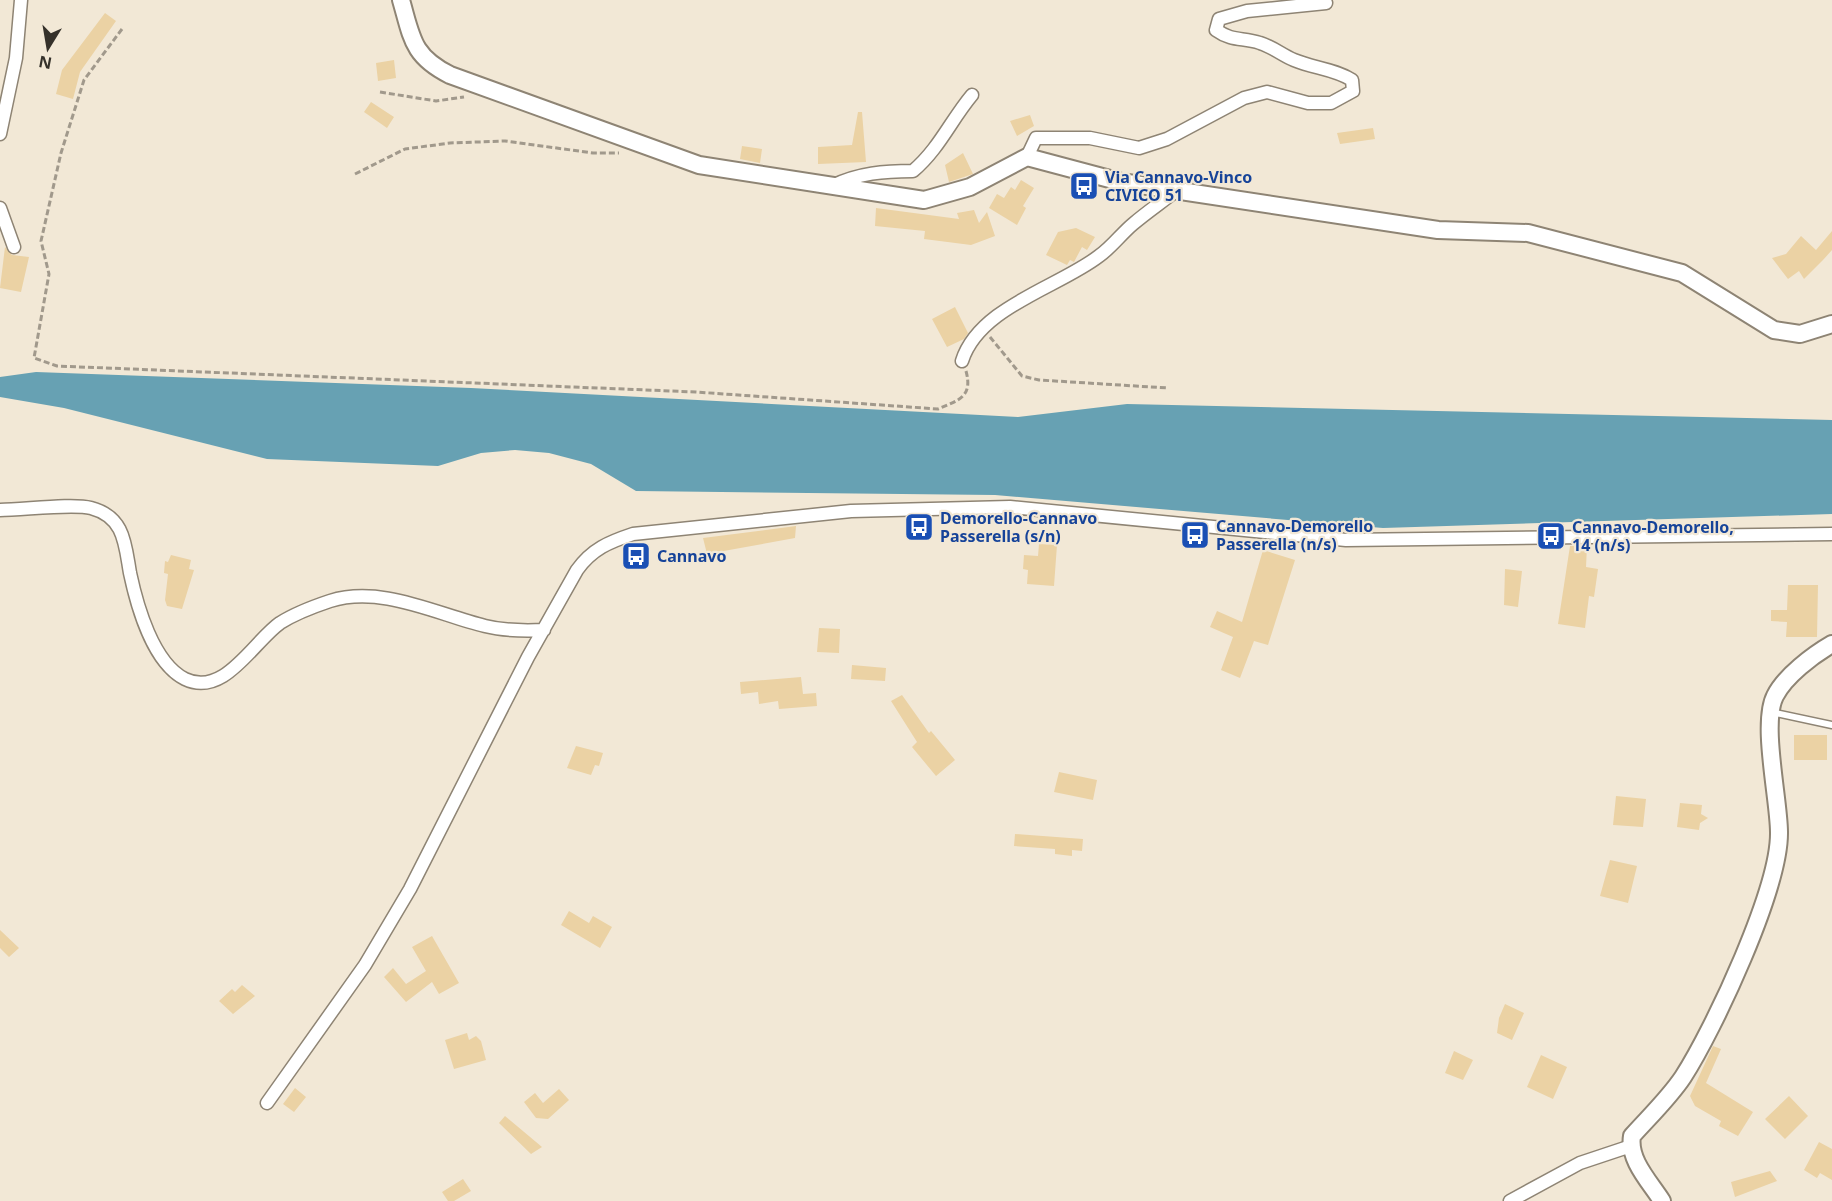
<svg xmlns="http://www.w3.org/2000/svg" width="1832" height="1201" font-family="'Noto Sans',sans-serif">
  <rect width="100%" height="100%" fill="#f2e8d6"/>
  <!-- water -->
  <path fill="#67a1b3" d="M36 372 471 388 1018 417 1127 404 1832 420V514L1383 528 995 495 636 491 591 464 549 453 515 450 481 453 438 466 267 459 64 408 0 397V377Z"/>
  <!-- building -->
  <path fill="#ebd2a4" d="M105 13 116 21 80 72 73 99 56 94 62 70Z
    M394 60 396 78 378 81 376 63Z
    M371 102 394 117 387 128 364 112Z
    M858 112H862L866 162 818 164V147L852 145Z
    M1030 115 1034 126 1017 136 1010 121Z
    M1373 128 1375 139 1340 144 1337 133Z
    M742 146 762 149 760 163 740 159Z
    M963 153 973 174 949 182 945 165Z
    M1021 180 1034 188 1023 206 1026 208 1017 225 989 208 997 194 1004 198 1011 187 1015 190Z
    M876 208 959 219 957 213 974 210 979 223 987 212 995 236 971 245 924 239 925 231 875 226Z
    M1076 228 1095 237 1087 250 1082 247 1074 262 1070 260 1067 265 1046 255 1058 232Z
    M1832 231V250L1823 260 1804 279 1799 271 1788 279 1772 258 1786 254 1801 236 1816 250Z
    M5 247 12 255 29 257 21 292 0 288Z
    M955 307 968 333 964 339 947 347 932 319Z
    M796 526 795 538 707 554 703 538Z
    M1039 544 1057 545 1054 586 1027 584 1028 570 1023 569 1024 555 1038 556Z
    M1570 546H1587L1586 567 1598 569 1594 597 1589 596 1585 628 1558 624Z
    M1263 550 1295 560 1268 645 1254 641 1240 678 1221 670 1233 637 1210 627 1217 611 1242 622Z
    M171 555 191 560 189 569 194 570 182 609 167 606 165 600 168 574 164 573 165 561 168 562Z
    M1505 569 1522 571 1518 607 1504 605Z
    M1788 585H1818L1817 637H1786L1787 622 1771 621V610H1787Z
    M819 628 840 629 839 653 817 652Z
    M852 665 886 668 885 681 851 679Z
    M801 677 803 694 816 693 817 706 779 709 778 701 759 704 758 692 741 694 740 682Z
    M902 695 929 733 931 731 955 760 936 776 912 747 917 742 891 701Z
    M1794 735H1827V760H1794Z
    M576 746 603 753 599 766 595 765 591 775 567 768Z
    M1059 772 1097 780 1093 800 1054 792Z
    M1616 796 1646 799 1643 827 1613 825Z
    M1680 803 1702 805 1701 814 1708 818 1700 823 1699 830 1677 827Z
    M1015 834 1083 839 1082 851 1072 850V856L1055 854V849L1014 846Z
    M1610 860 1637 866 1628 903 1600 896Z
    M569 911 589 923 593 916 612 927 600 948 561 925Z
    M0 930 19 948 9 957 0 948Z
    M432 936 459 983 439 994 432 982 406 1002 384 977 393 968 406 984 426 971 412 947Z
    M242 985 255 996 233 1014 219 1001 232 989 235 992Z
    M1505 1004 1524 1013 1512 1040 1497 1033 1499 1018Z
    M467 1033 469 1040 476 1036 481 1041 486 1060 454 1069 445 1040Z
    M1713 1046 1721 1049 1706 1083 1753 1112 1738 1136 1719 1126 1721 1121 1695 1106 1690 1096Z
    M1454 1051 1473 1060 1463 1080 1445 1073Z
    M1541 1055 1567 1067 1553 1099 1527 1087Z
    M295 1088 306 1097 294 1112 283 1104Z
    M559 1089 569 1100 548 1119 536 1118 524 1102 535 1093 543 1103Z
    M1789 1096 1808 1116 1785 1139 1765 1119Z
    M505 1116 542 1147 531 1154 499 1123Z
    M1819 1142 1832 1149V1180L1820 1173 1817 1178 1804 1170Z
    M1770 1171 1777 1181 1735 1197 1731 1182Z
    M463 1179 471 1191 454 1201H448L442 1192Z"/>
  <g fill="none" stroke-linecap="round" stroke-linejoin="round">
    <!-- service casing -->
    <g stroke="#8e8474" stroke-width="9">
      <path id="service" d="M1771 712 1832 725"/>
    </g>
    <!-- minor casing -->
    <g stroke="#8e8474" stroke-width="15">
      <path id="minor" d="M0 134 16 58 21 0
        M1027 157 1036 138H1090L1139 148 1167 139 1244 98 1267 92 1308 103H1331L1353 91 1352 80C1335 69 1313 68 1294 60 1282 55 1273 47 1260 43 1242 37 1233 42 1216 30L1219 19 1247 11 1326 3
        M832 186C858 173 885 171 913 171 939 149 951 120 972 95
        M0 208 14 247
        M962 361C979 307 1059 287 1099 256 1112 247 1121 234 1133 224 1147 212 1162 202 1177 190
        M0 510C23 510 72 503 91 508 125 517 125 545 130 573 137 606 153 663 185 679 224 698 253 642 280 623 294 614 315 606 330 601 381 585 436 614 485 626 505 631 524 631 544 630
        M267 1103 365 965 410 889 528 657 577 570C592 549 609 542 633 534L851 511 1010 507 1346 540 1832 534
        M1510 1201 1580 1163 1631 1146"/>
    </g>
    <!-- tertiary casing -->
    <g stroke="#8e8474" stroke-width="20">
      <path id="tertiary" d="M401 0C412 38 412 56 450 75L699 165 924 200 970 187 1027 157 1121 182 1438 230 1528 233 1682 273 1774 330 1800 334 1832 324
        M1662 1201C1650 1182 1628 1160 1632 1136 1649 1117 1669 1098 1683 1077 1714 1029 1780 888 1779 832 1779 800 1761 723 1775 696 1785 676 1813 655 1832 644"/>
    </g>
    <!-- path -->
    <path stroke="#a1998c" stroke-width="3" stroke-dasharray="6 3" stroke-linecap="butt" d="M122 29 84 80 61 153 41 241 49 274 34 358 57 366 696 392 938 409C959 400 973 397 966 371
      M380 92 436 101 464 97
      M355 174 405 149 450 143 505 141 593 153H619
      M990 337 1022 376 1039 380 1168 388"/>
    <!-- service -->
    <use href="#service" stroke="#fff" stroke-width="6"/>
    <!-- minor -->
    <use href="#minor" stroke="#fff" stroke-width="12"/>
    <!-- tertiary -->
    <use href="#tertiary" stroke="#fff" stroke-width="16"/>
  </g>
  <!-- icons -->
  <defs>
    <g id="bus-square" transform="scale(1.5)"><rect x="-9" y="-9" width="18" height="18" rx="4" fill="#1a4fb4" stroke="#f2e8d6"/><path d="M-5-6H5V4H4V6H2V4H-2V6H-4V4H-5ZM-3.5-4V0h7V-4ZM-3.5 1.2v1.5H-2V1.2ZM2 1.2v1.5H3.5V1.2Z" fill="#fff"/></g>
  </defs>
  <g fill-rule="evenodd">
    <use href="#bus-square" x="1084" y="186"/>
    <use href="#bus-square" x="919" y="527"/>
    <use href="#bus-square" x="1195" y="535"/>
    <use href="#bus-square" x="1551" y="536"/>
    <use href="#bus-square" x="636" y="556"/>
  </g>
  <g text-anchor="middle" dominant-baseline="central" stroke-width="4.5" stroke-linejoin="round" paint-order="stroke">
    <!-- transit labels -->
    <g font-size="16" font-weight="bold" fill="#164399" stroke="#f2e8d6" text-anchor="start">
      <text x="1105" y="177">Via Cannavo-Vinco<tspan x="1105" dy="18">CIVICO 51</tspan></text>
      <text x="940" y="518">Demorello-Cannavo<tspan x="940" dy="18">Passerella (s/n)</tspan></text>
      <text x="1216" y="526">Cannavo-Demorello<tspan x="1216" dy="18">Passerella (n/s)</tspan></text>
      <text x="1572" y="527">Cannavo-Demorello,<tspan x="1572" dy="18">14 (n/s)</tspan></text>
      <text x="657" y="556">Cannavo</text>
    </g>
  </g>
  <!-- north arrow -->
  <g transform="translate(48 48) rotate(191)" stroke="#f2e8d6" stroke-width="4.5" paint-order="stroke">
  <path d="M0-4.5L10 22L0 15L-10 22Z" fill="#35312a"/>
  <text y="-9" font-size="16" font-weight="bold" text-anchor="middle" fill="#35312a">N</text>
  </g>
</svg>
